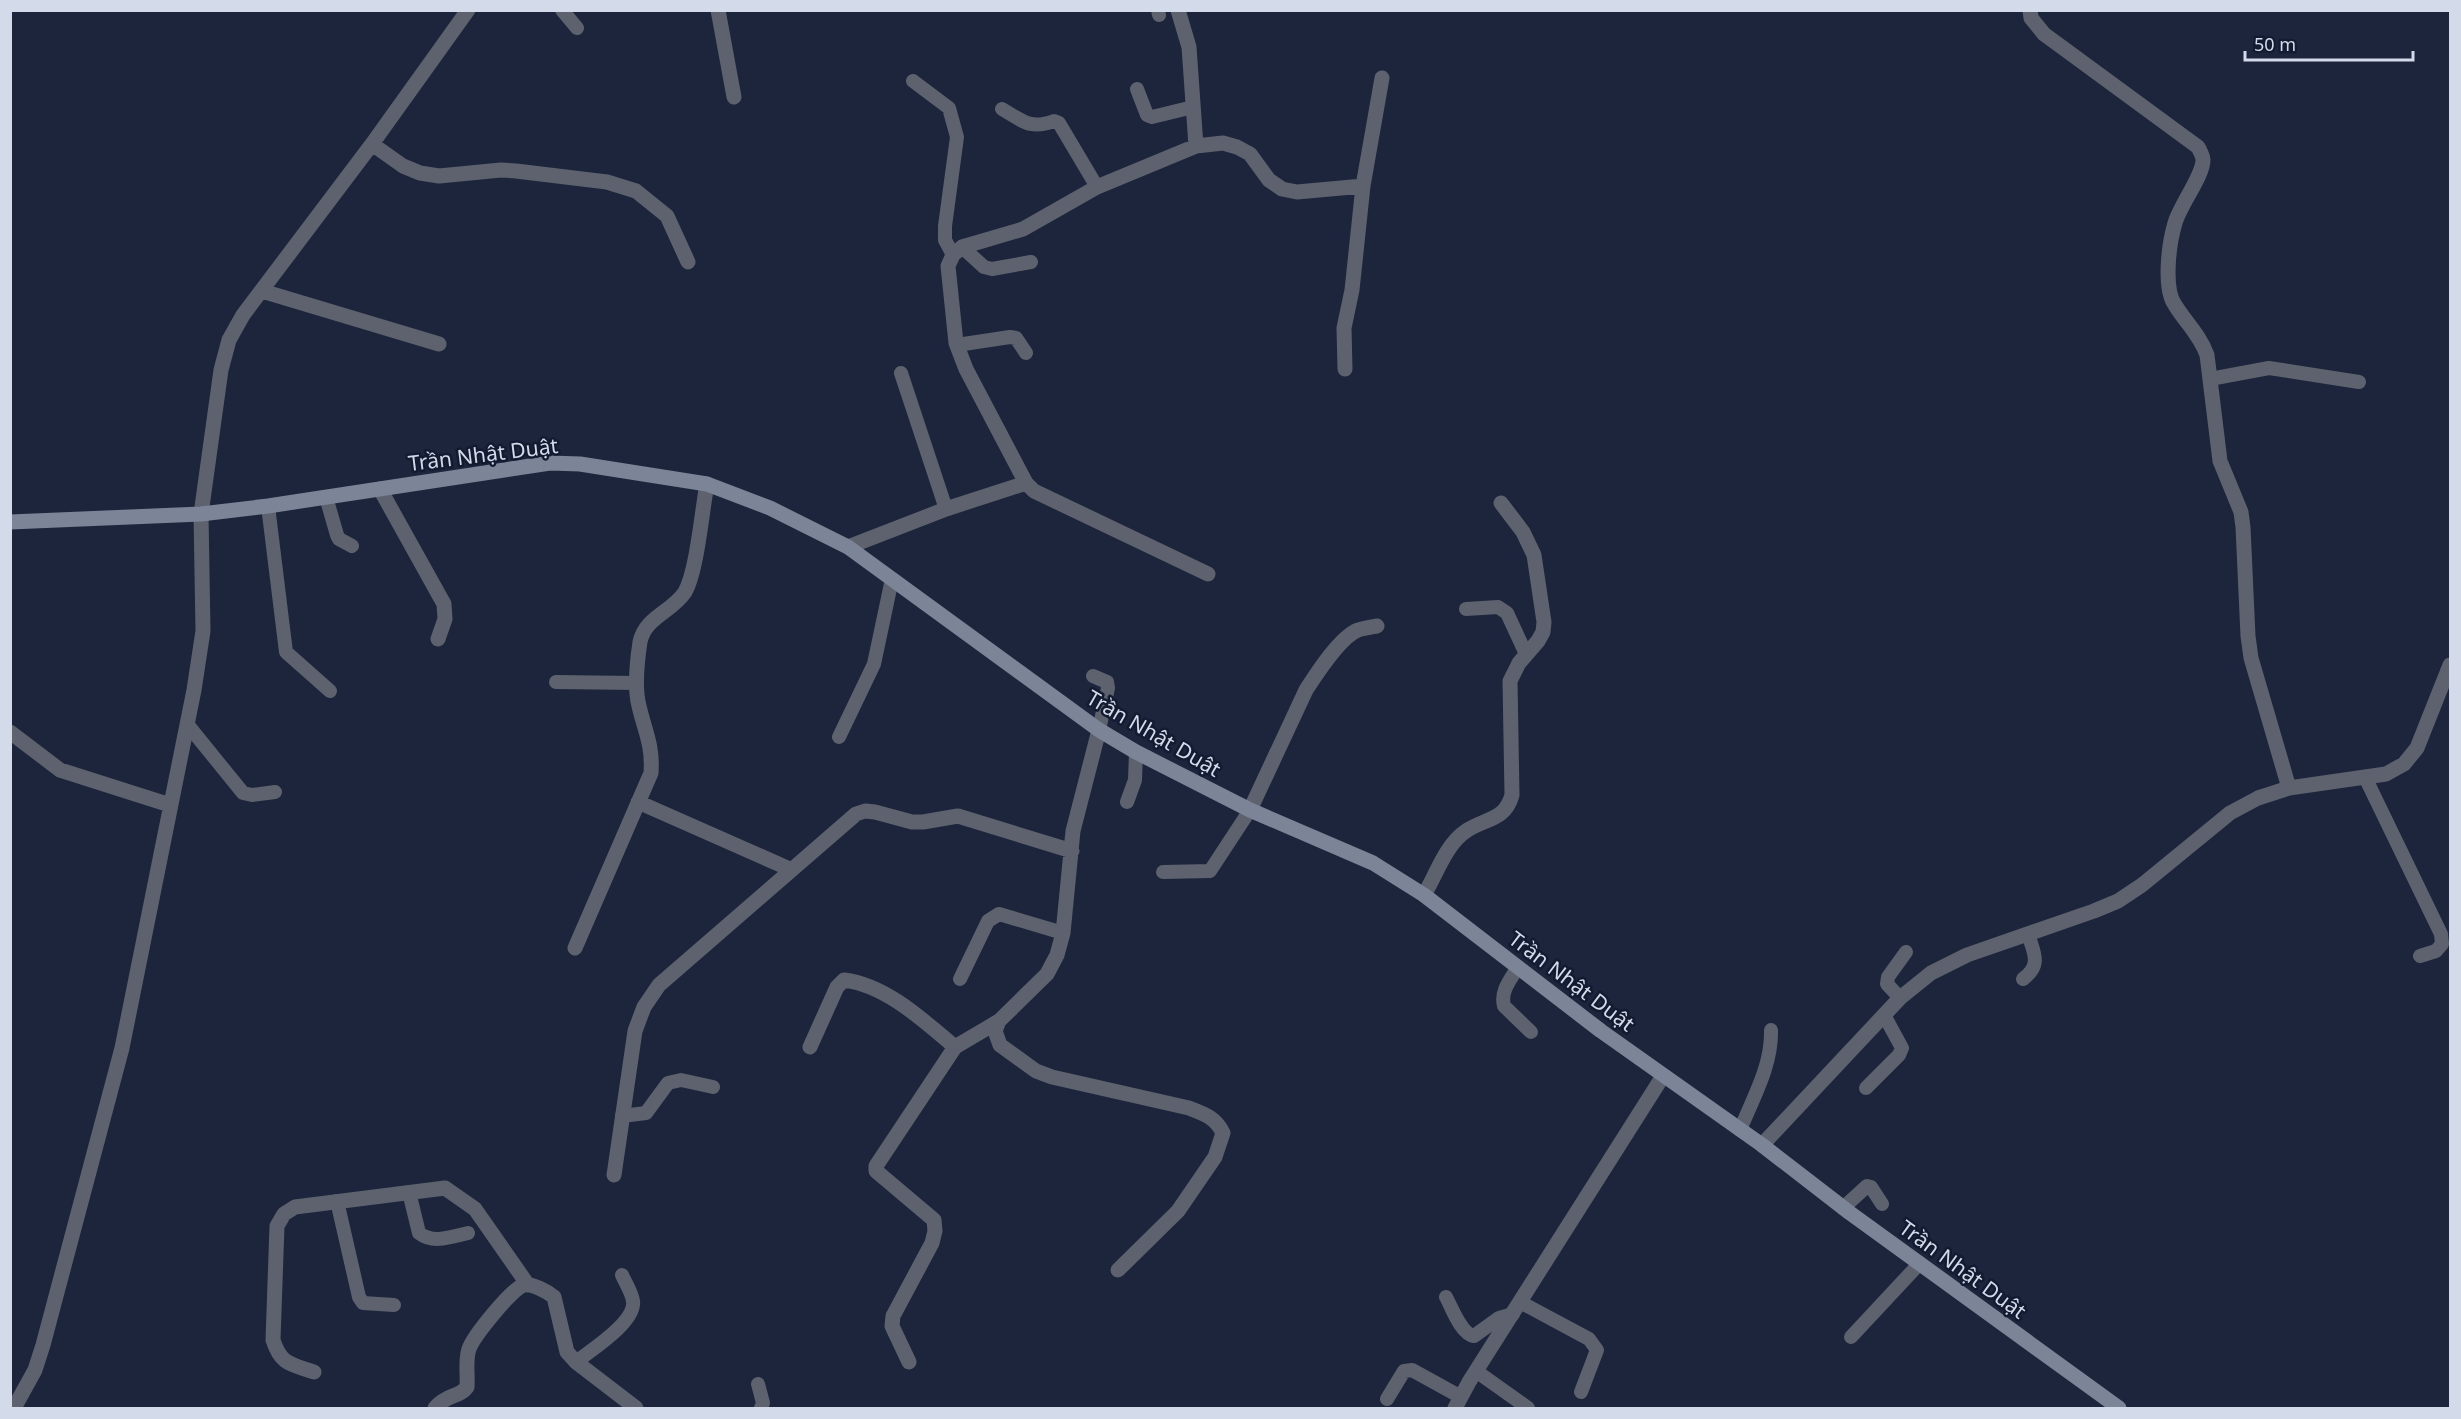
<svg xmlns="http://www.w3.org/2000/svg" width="2461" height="1419" font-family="'Noto Sans',sans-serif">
  <rect width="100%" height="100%" fill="#1c253c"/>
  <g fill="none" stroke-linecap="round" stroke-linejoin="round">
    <!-- service -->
    <path stroke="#5d626e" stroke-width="14" d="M562 10 577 28
      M1158 10 1159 15
      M913 81 949 108 957 137 945 226V240L953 255
      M1137 89 1147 115 1152 117 1193 107
      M1002 109C1023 121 1030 130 1054 121L1059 123 1097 187
      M962 247 984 267 992 269 1031 262
      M957 345 1010 337 1016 338 1026 353
      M901 373 946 509
      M2210 379 2269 368 2359 382
      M326 497 337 535 339 539 352 546
      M268 506 286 652 330 691
      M1466 609 1498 607 1507 613 1526 654
      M1093 676 1107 682 1108 688 1099 730
      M556 682 636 683
      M187 724 243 793 252 795 275 792
      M839 737 874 664 892 579
      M2365 777 2441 934 2442 944 2436 951 2420 956
      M1127 802 1135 780 1136 752
      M1163 872 1210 871 1250 810
      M1518 967C1511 979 1500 991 1504 1006L1531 1032
      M960 979 988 921 999 914 1063 933
      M2023 979C2042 965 2034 953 2028 934
      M1900 998 1887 984 1888 977 1906 952
      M1866 1088 1899 1055 1902 1048 1884 1015
      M622 1116 646 1113 668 1083 681 1080 713 1087
      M1740 1130C1753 1098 1772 1066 1771 1030
      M409 1192 419 1233C433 1244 451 1237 468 1233
      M337 1201 359 1297 363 1303 394 1305
      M1843 1208 1867 1186 1871 1187 1882 1204
      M1446 1297C1452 1308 1461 1334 1474 1336L1499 1318 1513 1314
      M1520 1302 1589 1339 1597 1350 1581 1392
      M1851 1337 1920 1263
      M576 1362C591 1350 636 1322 633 1301 632 1293 625 1282 622 1275
      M1476 1371 1528 1408
      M758 1384 763 1403 761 1408
      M1387 1399 1404 1371 1412 1370 1461 1397"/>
    <!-- minor -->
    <path stroke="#5d626e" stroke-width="15" d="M718 10 734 97
      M1178 10 1189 47 1196 146
      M2030 10 2031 18 2044 34 2198 147C2200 151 2203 156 2203 160 2203 176 2180 205 2175 223 2169 243 2163 288 2175 305 2186 323 2200 335 2207 355L2220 461 2241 512 2243 527 2248 636 2251 658 2289 788
      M372 144 403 166 420 173 439 176 501 170 516 171 607 182 636 191 667 216 688 262
      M262 291 439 344
      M1345 369 1344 328 1352 290 1363 186 1382 78
      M380 489 444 604 445 619 438 639
      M848 547 946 509 1026 483
      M1208 574 1034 491 1026 483 966 369 956 343 948 266 953 255 962 247 1023 229 1097 187 1196 146 1223 143 1237 147 1250 154 1269 180 1282 189 1297 192 1363 186
      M10 732 60 770 170 805
      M638 802 792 870
      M1250 810 1306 690C1317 673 1340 637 1358 630 1364 628 1371 627 1377 626
      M1424 895C1436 875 1446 844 1466 831 1485 818 1505 821 1512 795L1510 681 1519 663 1538 641 1543 632 1544 622 1534 555 1523 532 1501 503
      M575 948 651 773C653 745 645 732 639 706 634 687 637 662 640 642 645 617 672 612 685 592 697 571 702 510 707 484
      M999 1021 995 1031 1000 1045 1036 1071 1052 1077 1189 1108C1205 1114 1216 1118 1223 1133L1215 1157 1178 1211 1118 1270
      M810 1047 837 987 844 980C886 985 924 1021 955 1047
      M1762 1145 1900 998 1931 973 1967 955 2094 911 2118 901 2142 885 2230 813 2258 798 2289 788 2386 774 2404 764 2417 748 2450 665
      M614 1175 635 1031 644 1007 659 985 856 814 865 811 875 812 912 822H923L958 816 1072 851
      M909 1362 892 1326 893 1316 932 1243 935 1231 934 1220 876 1171V1166L955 1047 999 1021 1047 974 1057 955 1063 933 1073 831 1099 730
      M314 1372C291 1364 281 1365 273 1340L277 1226 284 1214 295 1207 445 1188 475 1209 528 1285
      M14 1408 35 1370 43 1345 122 1048 194 690 203 631 201 514 221 370 229 340 243 315 372 144 468 10
      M435 1408C448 1393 459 1398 467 1387 468 1376 465 1360 469 1349 473 1337 512 1288 524 1285 532 1283 548 1292 554 1297L567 1352 576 1362 636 1408
      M1455 1408 1469 1382 1663 1076"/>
    <!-- secondary -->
    <path stroke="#7c8497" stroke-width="15" d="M10 522 201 514 268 506 550 463 580 464 707 484 770 508 848 547 1099 730 1136 752 1250 810 1373 863 1424 895 1601 1031 1762 1145 1850 1213 2119 1408"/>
  </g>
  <g text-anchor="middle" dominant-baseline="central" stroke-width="5" stroke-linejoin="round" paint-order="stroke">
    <!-- street labels -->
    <g font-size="21" fill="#d3dae9" stroke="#131b32">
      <text transform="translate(483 454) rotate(-7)">Trần Nhật Duật</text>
      <text transform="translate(1154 733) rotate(30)">Trần Nhật Duật</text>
      <text transform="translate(1572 981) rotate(37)">Trần Nhật Duật</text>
      <text transform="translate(1963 1269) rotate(36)">Trần Nhật Duật</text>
    </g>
  </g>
  <!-- border -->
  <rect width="2461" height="1419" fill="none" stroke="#d3dae9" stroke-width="24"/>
  <!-- scale -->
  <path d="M2245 51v9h168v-9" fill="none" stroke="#d3dae9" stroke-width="3"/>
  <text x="2254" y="51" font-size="18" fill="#d3dae9" stroke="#131b32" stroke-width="4.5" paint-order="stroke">50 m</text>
</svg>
